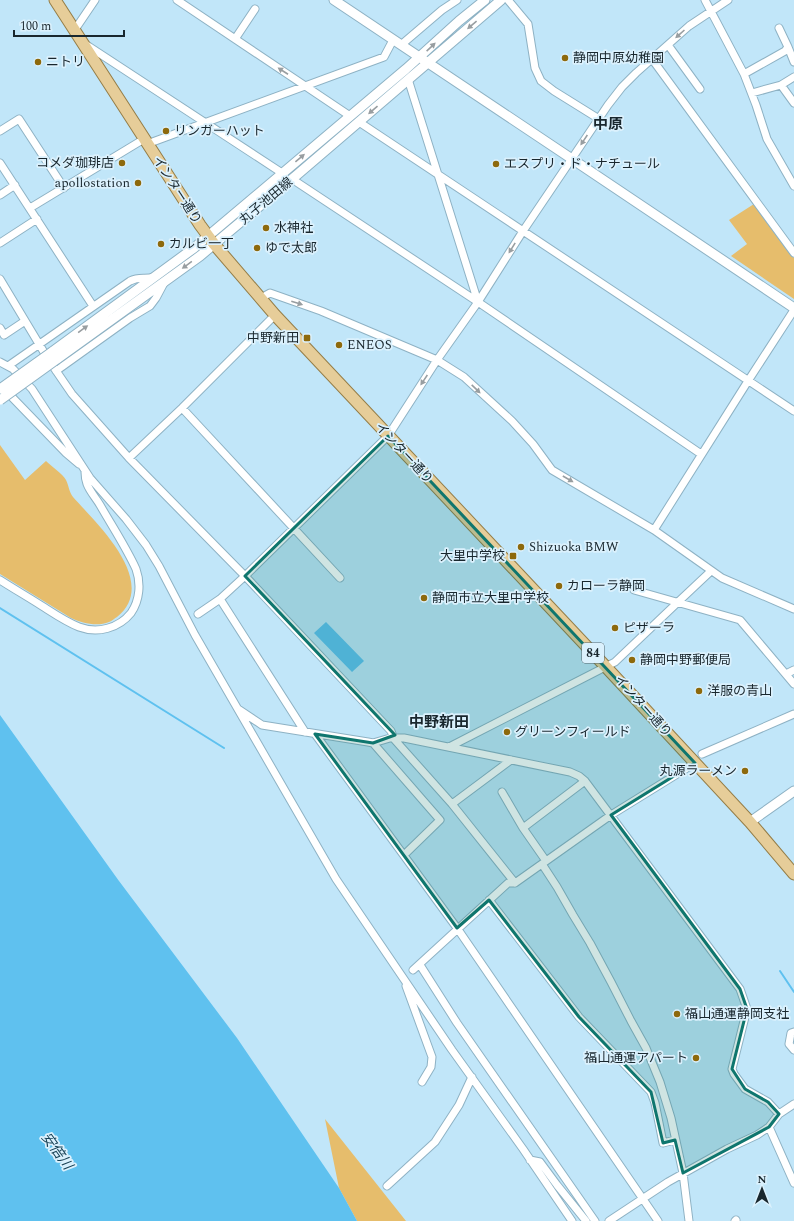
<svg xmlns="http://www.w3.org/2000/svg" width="794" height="1221" font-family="Spectral,'Noto Sans JP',serif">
  <rect width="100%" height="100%" fill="#c1e6f9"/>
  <!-- green -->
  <path fill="#e6bd6c" d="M754 204 794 258V299L731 256 747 244 729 220Z
    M0 445 25 480 46 461C51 466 63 474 66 480 69 486 69 492 73 497 97 524 160 582 117 617 115 618 112 621 109 622 97 627 82 623 71 618L0 574Z
    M325 1119 406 1221H357L339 1188Z"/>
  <!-- water -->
  <path fill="#5fc1ef" d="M326 622 364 661 352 672 314 633Z
    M0 715 119 881 237 1038 339 1188 357 1221H0Z"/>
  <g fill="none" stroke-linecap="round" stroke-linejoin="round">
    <!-- stream -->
    <path stroke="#5fc1ef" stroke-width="2" d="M0 608 224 748
      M780 971 794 992"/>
    <!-- minor casing -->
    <g stroke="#8eb2c4" stroke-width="9">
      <path id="minor" d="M177 0 350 116
        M508 0 528 24 535 68 541 81 554 91 599 119
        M705 0 744 74 756 105 767 139 794 186
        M74 31 95 0
        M235 39 255 9
        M85 44 282 173
        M401 45 442 10 457 0
        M668 45 700 89
        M788 47 794 62
        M652 59 794 253
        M744 74 785 51 788 47 779 28
        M408 79 478 302
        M781 85 794 103
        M752 93 781 85 794 77
        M359 122 794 411
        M0 131 19 119 64 188
        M147 144 384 57 393 40
        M0 163 93 306
        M292 179 478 302 701 454
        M0 195 15 185
        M30 208 144 139
        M0 243 37 219
        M0 279 48 359 72 394 129 458 245 576 391 731 394 739 452 804 515 883
        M261 298 270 293 321 311 437 360 464 377 512 421 533 444 552 470 654 530 722 578 794 609
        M0 328 4 335 25 321
        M0 362 13 369 32 389 90 478 126 519 146 545 159 566 195 635 336 879 452 1050 523 1149 572 1221
        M8 366 130 281C140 276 145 280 154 277
        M56 371 130 318 150 306 156 298 164 283
        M6 391 66 453 79 464
        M182 408 340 578
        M129 458 182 408 275 315
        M654 530 748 381 794 310
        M0 580C14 589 28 597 42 606 53 613 66 622 79 627 98 634 119 628 131 613 140 600 141 583 136 569 126 547 112 526 100 505 96 498 90 492 87 484 86 481 85 476 85 472
        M634 590 740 620 794 684
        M220 599 305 732
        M198 614 220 599 245 576 388 436 437 360 478 302 523 231 608 105 622 87 636 73 689 26 728 0
        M786 674 794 670
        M238 709 262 725 368 742 373 743 390 738H404L570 772 579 776 585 781 740 989 747 1009 732 1069 734 1074 745 1089 768 1102 779 1114
        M315 734 457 928 658 1221
        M373 743 440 820 404 855
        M449 747 615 662 677 603 711 571
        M702 754 794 714
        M502 792 523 828 546 861
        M452 804 511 760
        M523 828 585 781
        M542 864 557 887 573 915 590 943 611 982 631 1021 646 1048 660 1082 671 1118 683 1173 689 1221
        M489 900 579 1017 651 1092 655 1103 663 1143 675 1140
        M420 965 457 1023 595 1221
        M413 970 508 883H515L611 815 695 763
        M406 986 432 1057 431 1067 422 1082
        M794 1032 791 1033 789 1044 794 1050
        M794 1104 779 1114 769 1127 794 1183
        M530 1160 540 1162 557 1185 586 1221
        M387 1186 435 1142 459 1105 472 1077
        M609 1221 668 1182 727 1149 757 1135 769 1127
        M735 1221 736 1220"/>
    </g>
    <!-- tertiary casing -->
    <g stroke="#8eb2c4" stroke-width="11">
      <path id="tertiary" d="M334 0 572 159 794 308
        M52 352 194 248 406 69 459 21 485 0
        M57 359 200 256 298 174 501 0
        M750 822 794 791"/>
    </g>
    <!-- primary casing -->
    <g stroke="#947d47" stroke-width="13">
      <path id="primary" d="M55 0 200 225 214 244 275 315 606 667 750 822 794 874"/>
    </g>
    <!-- minor -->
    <use href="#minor" stroke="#fff" stroke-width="7"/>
    <!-- tertiary -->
    <use href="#tertiary" stroke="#fff" stroke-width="9"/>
    <!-- primary -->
    <use href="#primary" stroke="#e6cd99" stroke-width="11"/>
    <!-- tertiary-bridge casing -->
    <g stroke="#8eb2c4" stroke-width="11" stroke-linecap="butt">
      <path id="tertiary-bridge" d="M0 389 52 352
        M0 400 57 359"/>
    </g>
    <!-- tertiary-bridge -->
    <use href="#tertiary-bridge" stroke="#fff" stroke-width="9"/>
  </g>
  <!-- one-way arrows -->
  <defs><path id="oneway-solid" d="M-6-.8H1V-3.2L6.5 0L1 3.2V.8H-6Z"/></defs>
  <g fill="#989ea1">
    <use href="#oneway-solid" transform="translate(472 25) rotate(140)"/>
    <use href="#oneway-solid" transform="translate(680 34) rotate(138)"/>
    <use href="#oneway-solid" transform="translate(431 47) rotate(-43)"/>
    <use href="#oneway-solid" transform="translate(283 71) rotate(-147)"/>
    <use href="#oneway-solid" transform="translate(373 110) rotate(139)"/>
    <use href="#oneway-solid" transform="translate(584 140) rotate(124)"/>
    <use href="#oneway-solid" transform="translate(300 158) rotate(-40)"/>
    <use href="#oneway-solid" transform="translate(512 248) rotate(122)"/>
    <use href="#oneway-solid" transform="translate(187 265) rotate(144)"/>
    <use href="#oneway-solid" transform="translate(297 303) rotate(18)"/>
    <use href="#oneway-solid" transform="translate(83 329) rotate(-36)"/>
    <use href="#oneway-solid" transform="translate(424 380) rotate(124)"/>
    <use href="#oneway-solid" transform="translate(476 389) rotate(44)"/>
    <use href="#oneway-solid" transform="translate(568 479) rotate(30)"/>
  </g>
  <!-- marked area -->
  <path fill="#0f766e" fill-opacity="0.2" stroke="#0f766e" stroke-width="3" stroke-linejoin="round" d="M388 436 695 763 611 815 740 989 747 1009 732 1069 745 1089 768 1102 779 1114 769 1127 683 1173 675 1140 663 1143 651 1092 579 1017 489 900 457 928 315 734 373 743 395 735 245 576Z"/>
  <!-- markers -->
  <g fill="#8d690c" stroke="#dbf1fd" stroke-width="1.5">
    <circle cx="565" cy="58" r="4"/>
    <circle cx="38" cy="62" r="4"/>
    <circle cx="166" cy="131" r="4"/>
    <circle cx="122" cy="163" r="4"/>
    <circle cx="496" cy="164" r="4"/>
    <circle cx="138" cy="183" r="4"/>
    <circle cx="266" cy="228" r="4"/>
    <circle cx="161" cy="244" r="4"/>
    <circle cx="257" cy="248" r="4"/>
    <rect x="303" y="334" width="8" height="8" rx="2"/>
    <circle cx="339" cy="345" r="4"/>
    <circle cx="521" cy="547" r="4"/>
    <rect x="509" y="552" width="8" height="8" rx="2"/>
    <circle cx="559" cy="586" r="4"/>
    <circle cx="424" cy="598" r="4"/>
    <circle cx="615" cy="628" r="4"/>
    <circle cx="632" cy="660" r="4"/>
    <circle cx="699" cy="691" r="4"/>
    <circle cx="507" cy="732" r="4"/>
    <circle cx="745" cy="771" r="4"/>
    <circle cx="677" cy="1014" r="4"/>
    <circle cx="696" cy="1058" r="4"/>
  </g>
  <g text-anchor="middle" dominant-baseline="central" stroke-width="3.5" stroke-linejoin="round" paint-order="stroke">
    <!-- shield labels -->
    <rect fill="#dbf1fd" stroke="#53646c" stroke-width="1" x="582" y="643" width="22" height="20" rx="3"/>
    <g font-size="12" font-weight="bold" fill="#19272e">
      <text x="593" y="653">84</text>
    </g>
    <!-- poi labels -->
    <g font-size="13" fill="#19272e" stroke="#dbf1fd" text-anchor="start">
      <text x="573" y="58">静岡中原幼稚園</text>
      <text x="46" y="62">ニトリ</text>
      <text x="174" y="131">リンガーハット</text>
      <text x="114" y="163" text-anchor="end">コメダ珈琲店</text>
      <text x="504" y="164">エスプリ・ド・ナチュール</text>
      <text x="130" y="183" text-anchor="end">apollostation</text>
      <text x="274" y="228">水神社</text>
      <text x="169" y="244">カルビ一丁</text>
      <text x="265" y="248">ゆで太郎</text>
      <text x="299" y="338" text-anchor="end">中野新田</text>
      <text x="347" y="345">ENEOS</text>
      <text x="529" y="547">Shizuoka BMW</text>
      <text x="505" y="556" text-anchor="end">大里中学校</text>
      <text x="567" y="586">カローラ静岡</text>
      <text x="432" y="598">静岡市立大里中学校</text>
      <text x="623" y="628">ピザーラ</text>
      <text x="640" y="660">静岡中野郵便局</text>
      <text x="707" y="691">洋服の青山</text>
      <text x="515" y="732">グリーンフィールド</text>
      <text x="737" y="771" text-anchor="end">丸源ラーメン</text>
      <text x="685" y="1014">福山通運静岡支社</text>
      <text x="688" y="1058" text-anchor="end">福山通運アパート</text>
    </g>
    <!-- street labels -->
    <g font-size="13" fill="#19272e" stroke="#dbf1fd">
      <text transform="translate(177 190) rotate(57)">インター通り</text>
      <text transform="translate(266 201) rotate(-40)">丸子池田線</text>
      <text transform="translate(404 453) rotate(47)">インター通り</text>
      <text transform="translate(643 706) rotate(48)">インター通り</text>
    </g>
    <!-- water labels -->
    <g font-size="14" font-style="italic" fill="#174155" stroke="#dbf1fd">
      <text transform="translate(57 1151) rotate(54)">安倍川</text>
    </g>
    <!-- quarter labels -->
    <g font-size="15" font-weight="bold" fill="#19272e" stroke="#dbf1fd">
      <text x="608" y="124">中原</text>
      <text x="439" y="722">中野新田</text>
    </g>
  </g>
  <!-- north arrow -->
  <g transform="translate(762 1189)" stroke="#dbf1fd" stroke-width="3" paint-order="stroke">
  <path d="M0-3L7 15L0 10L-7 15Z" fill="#19272e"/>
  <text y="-6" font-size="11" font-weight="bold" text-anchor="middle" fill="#19272e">N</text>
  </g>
  <!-- scale -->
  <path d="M14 30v6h110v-6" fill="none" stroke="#19272e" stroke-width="2"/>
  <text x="20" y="30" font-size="12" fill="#19272e" stroke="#dbf1fd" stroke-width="3" paint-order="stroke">100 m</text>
</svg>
